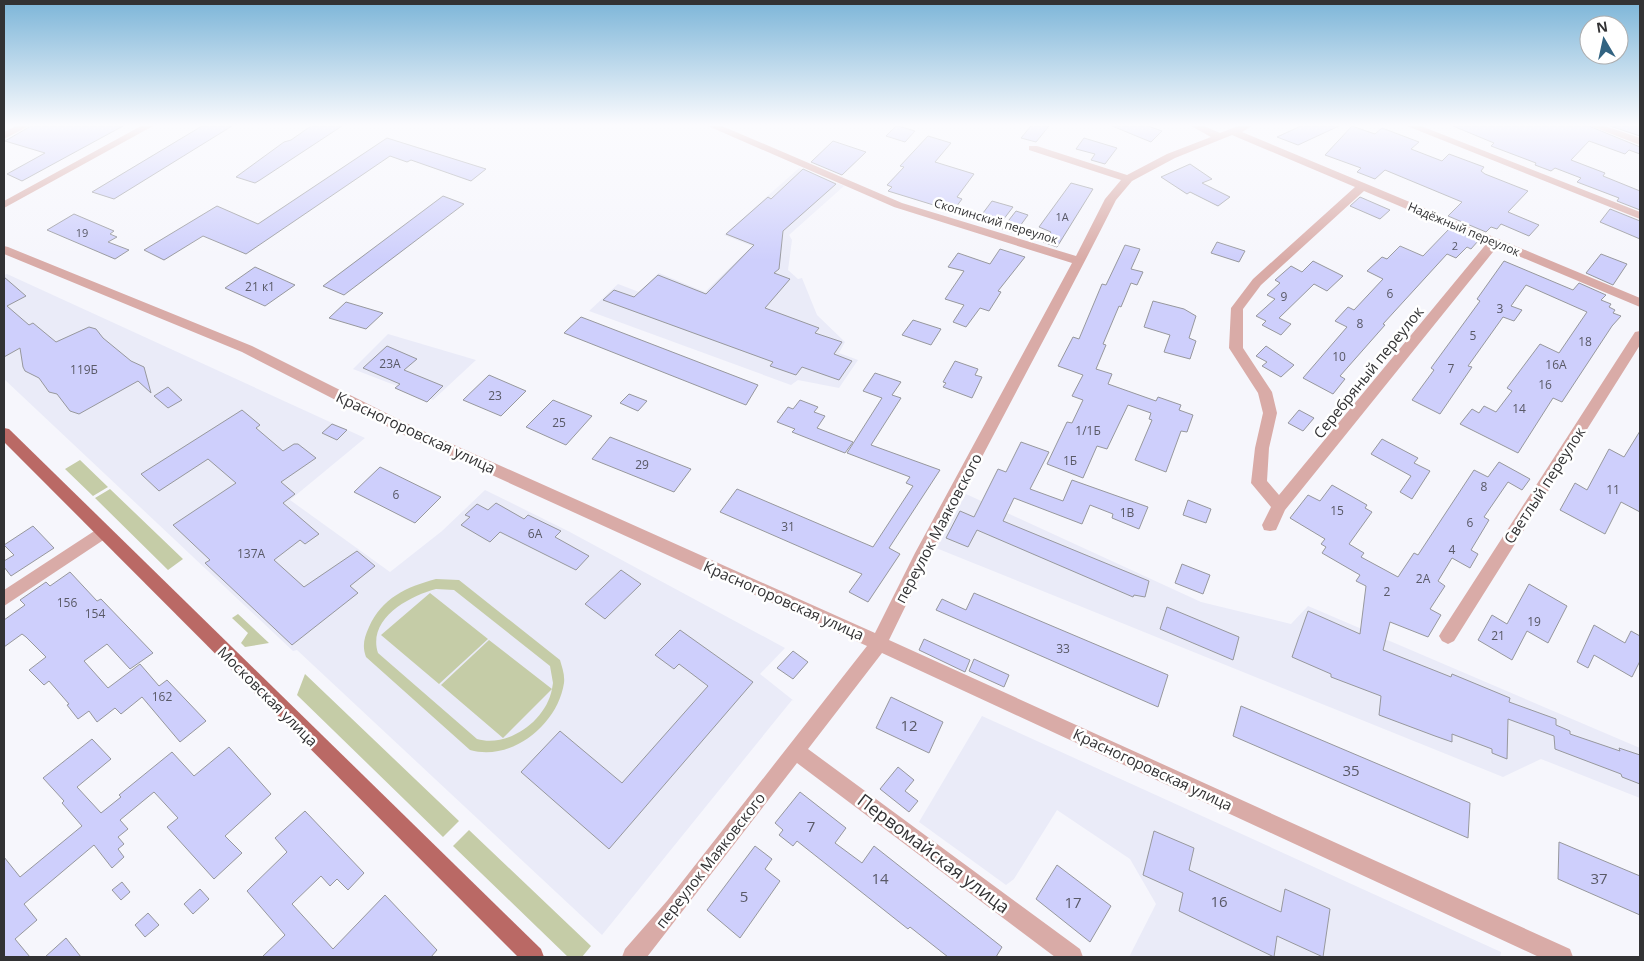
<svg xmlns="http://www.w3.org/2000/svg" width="1644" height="961" font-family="'Open Sans',sans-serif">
  <rect width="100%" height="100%" fill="#f6f6fc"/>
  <!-- built -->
  <path fill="#eaebf8" d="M799 168 844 186 789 235 792 240 788 270 798 279 802 278 817 315 845 342 839 353 858 360 839 388 798 380 791 385 589 311 618 284 639 292 659 273 705 292 752 246 724 235Z
    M7 274 365 438 290 500 390 572 442 531 485 490 568 531 785 648 760 674 794 701 792 700 602 935 297 650 293 651 4 379V275Z
    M388 334 476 360 433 400 353 369Z
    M966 494 1201 602 1291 624 1308 606 1640 748V798L1541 759 1503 777 936 548Z
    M982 716 1501 952 1500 957H1129L1156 904 1130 859 1057 810 1014 879 1006 885 919 822Z"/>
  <!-- green -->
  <path fill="#c5cca7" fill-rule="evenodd" d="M80 460 108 487 93 496 65 469Z
    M110 489 183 559 168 570 95 498Z
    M436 579 459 580 560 660C562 667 565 675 564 683 558 724 512 762 470 750L366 657C362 646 364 638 369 627 382 598 406 587 436 579ZM436 589 454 590 550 666 553 683 552 689 489 640 441 685 503 738 552 689C546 721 508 748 477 739L378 653C367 619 409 596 436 589Z
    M430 593 488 639 439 684 381 635Z
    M238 614 269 643 245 647 241 643 248 633 232 618Z
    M305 674 459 821 443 837 297 695Z
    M469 830 591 946 582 957H568L453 846Z"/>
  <!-- building -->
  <path fill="#cecffc" stroke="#97989d" d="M31 126H123L22 181 7 174 45 153 5 141Z
    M202 126H232L114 199 92 192Z
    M311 126H342L260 180 255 183 236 177 284 142 291 140Z
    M896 126H898L915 131 905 142 886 136Z
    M1031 126H1049L1036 142 1021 138Z
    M1112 126H1148L1162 131 1151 142Z
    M1301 126H1339L1298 145 1277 137Z
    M1352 126 1375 134 1382 128 1419 142 1411 149 1442 161 1449 154 1484 167 1481 171 1485 174 1528 191 1508 212 1539 225 1529 236 1501 224 1497 229 1491 227 1486 232 1448 216 1462 202 1385 170 1375 179 1357 172 1361 168 1325 155Z
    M1453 126H1589L1640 147V154L1629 150 1625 154 1589 141 1571 160 1605 173 1603 176 1640 191V210L1617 201 1619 198 1577 182 1581 178 1555 168 1551 171 1535 165 1536 163 1491 146 1494 143Z
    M1610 126H1640V136Z
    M928 136 951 143 935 162 974 174 957 197 962 199 953 211 888 191 892 187 887 185 904 167 900 166Z
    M387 138 486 169 471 181 411 160 407 162 390 156 246 254 203 236 164 260 144 250 217 206 258 224Z
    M1084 138 1117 148 1105 164 1091 160 1095 154 1076 149Z
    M833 141 866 152 842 175 811 162Z
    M1190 164 1212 179 1202 183 1230 197 1218 206 1190 192 1187 194 1161 177Z
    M803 169 836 184 783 231 779 269 774 273 790 279 765 308 819 328 815 333 842 342 834 354 852 361 839 380 802 367 796 375 770 366 773 362 603 300 614 290 634 297 658 275 706 294 754 245 726 234 768 197 771 199Z
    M1071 183 1093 189 1057 247 1043 242 1051 232 1039 227Z
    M443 196 464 204 344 295 323 286Z
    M1360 197 1390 210 1380 219 1350 206Z
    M992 201 1013 207 1003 220 983 213Z
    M1610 209 1640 221V239L1600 222Z
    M1016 211 1028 215 1015 233 1002 229Z
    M74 214 114 231 110 234 117 237 108 242 129 250 115 259 47 230Z
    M1449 229 1478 241 1471 249 1467 247 1456 258 1447 254 1383 324 1385 325 1340 376 1345 379 1333 394 1303 378 1347 327 1335 321 1348 307 1354 310 1383 279 1367 271 1382 257 1387 259 1400 246 1423 256Z
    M1217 242 1245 251 1239 262 1211 253Z
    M1125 245 1140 249 1131 269 1143 272 1137 285 1131 283 1121 307 1119 306 1103 344 1106 345 1096 369 1112 374 1108 384 1156 401 1158 397 1181 405 1179 410 1193 415 1187 432 1181 431 1166 472 1135 460 1152 420 1149 419 1151 413 1128 405 1107 449 1097 446 1083 478 1047 464 1067 422 1072 423 1083 400 1072 396 1083 375 1058 366 1073 337 1079 339 1102 284 1106 285Z
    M1000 249 1025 257 998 291 1001 292 989 311 980 308 966 327 953 322 964 305 945 299 964 271 948 267 958 253 990 264Z
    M1601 254 1627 264 1613 285 1586 273Z
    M1313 261 1343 276 1327 291 1314 284 1279 318 1291 324 1281 335 1262 325 1266 321 1256 316 1275 299 1267 295 1280 283 1275 280 1291 266 1302 272Z
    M1504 261 1573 290 1579 283 1606 295 1601 300 1611 304 1609 307 1615 310 1613 313 1621 316 1612 326 1562 402 1553 398 1518 453 1460 424 1472 409 1479 413 1484 406 1496 412 1512 391 1507 388 1540 344 1559 353 1587 312 1526 285 1511 306 1522 310 1514 321 1503 317 1468 366 1472 367 1440 414 1412 400 1434 370 1431 368 1480 301 1477 299Z
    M255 267 295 285 265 306 225 288Z
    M4 277 26 296 7 306 29 325 33 323 56 342 89 327 96 329 103 338 131 361 144 367 151 393 138 381 79 414 70 411 57 394 49 392 39 378 25 371 23 367 20 348 4 357Z
    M1153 301 1184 309 1196 316 1189 338 1196 341 1190 359 1164 352 1170 335 1144 327Z
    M346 302 383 313 366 329 329 318Z
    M581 317 589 320 758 385 746 405 564 333Z
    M913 320 941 329 931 345 902 335Z
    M387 346 417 359 404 370 443 386 427 402 395 388 400 384 363 368Z
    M1266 346 1294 365 1281 377 1262 366 1267 362 1256 356Z
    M955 361 978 369 975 375 982 377 972 398 943 387 946 383 943 382Z
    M875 373 901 382 892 395 901 398 871 445 940 470 889 548 900 554 868 602 849 592 862 574 720 512 737 489 873 547 913 486 906 483 910 477 847 453 882 398 863 391Z
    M489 375 526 391 501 416 463 400Z
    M168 387 182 400 168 408 154 396Z
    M629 394 647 401 638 411 620 403Z
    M553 400 592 416 566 445 526 427Z
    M800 400 818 407 814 412 825 416 817 428 853 442 845 453 792 432 795 429 777 422 788 407 793 409Z
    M242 410 260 425 256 428 283 451 294 444H298L316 458 281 482 295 494 283 503 319 534 305 544 300 540 274 560 304 587 357 551 375 566 350 586 358 593 292 645 205 563 210 560 173 525 236 483 208 459 159 491 141 474Z
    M1299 410 1314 418 1303 431 1288 423Z
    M332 424 347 430 337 440 322 433Z
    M1640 431V512L1621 502 1605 534 1560 510 1575 483 1587 490 1609 449 1624 457Z
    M610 437 691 469 674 492 592 459Z
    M1382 439 1418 458 1414 463 1430 471 1412 499 1400 492 1411 476 1371 454Z
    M1021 442 1049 452 1030 489 1063 501 1072 480 1148 507 1139 529 1112 518 1113 514 1090 505 1082 524 1014 498 1003 521 1149 581 1145 597 1134 595 1133 597 977 530 968 547 946 538 960 511 974 517 998 469 1006 472Z
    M1499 462 1530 479 1522 490 1508 482 1484 517 1489 520 1471 550 1478 554 1470 568 1452 558 1438 581 1445 586 1430 609 1441 615 1428 637 1390 622 1383 650 1451 677 1452 674 1510 698 1509 702 1556 719V725L1570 731V734L1620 751 1619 748 1640 755V784L1622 777 1621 774 1555 749 1554 736 1508 719 1507 759 1492 753V749L1452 734V742L1435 736 1379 715 1381 696 1331 677V674L1292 657 1308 611 1360 634 1366 586 1356 581 1360 575 1322 553 1326 547 1321 544 1325 539 1290 518 1308 495 1320 501 1332 485 1367 505 1365 508 1372 512 1349 544 1364 553 1361 557 1398 577 1414 553 1418 555 1474 470 1488 477Z
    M380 467 441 497 415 523 354 492Z
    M1188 500 1211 509 1206 523 1183 515Z
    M496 503 524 519 528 515 561 531 555 537 589 556 576 570 500 532 490 542 461 525 470 517 465 515 477 504 488 510Z
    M33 526 54 548 11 576 4 567V561L14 555 4 545Z
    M1182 564 1210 575 1203 594 1175 583Z
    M621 570 641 584 605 619 585 604Z
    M70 572 97 601 101 599 153 653 130 669 107 644 84 661 108 688 140 664 159 686 167 680 206 721 180 742 142 697 121 714 115 708 97 722 89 711 78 719 67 705 69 704 49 681 44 685 29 670 46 657 26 637 22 634 4 647V620L25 605 20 600 46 582 50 586Z
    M1529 584 1567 606 1548 643 1527 631 1512 660 1478 640 1492 615 1507 624Z
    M974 593 1168 675 1158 707 936 610 942 599 966 610Z
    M1167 607 1239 637 1233 660 1160 629Z
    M1594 625 1625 643 1631 631 1640 636V661L1632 677 1594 655 1588 668 1577 662Z
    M680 630 753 682 609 849 521 772 560 731 622 783 708 686 679 664 674 669 655 655Z
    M924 639 970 660 965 672 919 650Z
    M793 651 808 662 793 679 777 668Z
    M974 659 1009 675 1004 687 969 671Z
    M891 697 943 722 929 753 876 728Z
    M1241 706 1470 803 1468 838 1233 736Z
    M92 739 111 759 77 787 101 813 121 797 119 795 172 752 194 776 229 747 271 794 225 836 242 853 214 879 167 827 178 818 154 792 120 820 128 829 118 837 124 844 118 849 124 857 112 868 94 845 24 904 37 920 15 939 30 957H4V857L20 877 82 826 62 803 64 801 43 778Z
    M898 767 914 780 905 791 918 801 909 812 880 789Z
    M800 792 846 828 835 843 862 863 874 846 1002 947 996 957H948L910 927 908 929 797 841 793 846 779 835 783 830 775 823Z
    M305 811 364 873 348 890 337 879 330 886 321 876 292 904 333 949 385 895 437 950 431 957H262L285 935 247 891 287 852 275 838Z
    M1154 831 1194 848 1189 870 1281 912 1285 889 1330 909 1323 957 1277 936 1274 957 1179 911 1183 893 1143 875Z
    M1559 842 1640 876V915L1558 879Z
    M755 846 772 859 765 869 780 881 740 938 707 910Z
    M1057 865 1111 906 1090 942 1036 899Z
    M122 882 130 892 121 900 112 890Z
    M200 889 209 899 193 914 184 904Z
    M148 913 159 925 145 937 135 925Z
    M66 938 81 957H45Z"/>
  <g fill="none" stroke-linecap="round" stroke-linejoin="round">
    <!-- minor -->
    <path fill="#d9aba7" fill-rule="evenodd" d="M16 126H29L4 139V132Z
      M141 126H153L4 208V201Z
      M708 126H722L902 203 1076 256 1105 199 1121 180 1029 150V146H1037L1127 175 1167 154 1211 137 1191 126H1204L1220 133 1238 126H1252L1242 132 1640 298V307L1497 247 1285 510 1276 530 1270 531 1264 530 1262 525 1271 507 1251 483 1255 448 1263 413 1258 393 1229 348 1231 308 1253 279 1355 187 1232 135 1175 158 1132 181 1116 200C1042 347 961 491 889 640L1570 949 1573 957H1539L882 653 808 749 1080 949 1083 957H1055L797 763 647 957H622L625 949 667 901 867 646 404 435 242 352 4 254V246L8 247 252 346 414 427 875 633 915 553 1072 263 894 207ZM1364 191 1487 243 1279 495 1267 481 1269 448 1277 413 1272 392 1243 348V309L1261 285Z
      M1407 126H1421L1640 212V219Z
      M1591 126H1605L1640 138V145Z
      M1640 331V345L1454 641 1448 644 1442 641 1439 636 1442 631 1635 332Z
      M102 526 108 527 110 532 108 537 4 606V590Z"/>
    <!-- major -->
    <path fill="#ba6965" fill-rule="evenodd" d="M4 428 9 429 541 949 544 957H518L4 442Z"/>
  </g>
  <!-- sky -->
  <linearGradient id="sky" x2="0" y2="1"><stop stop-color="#7cb5d8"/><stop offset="0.48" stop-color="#fbfbfe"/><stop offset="1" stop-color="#fbfbfe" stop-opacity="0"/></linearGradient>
  <rect width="1644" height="260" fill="url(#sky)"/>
  <g text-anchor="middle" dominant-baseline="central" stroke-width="5" stroke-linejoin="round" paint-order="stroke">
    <!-- far-number labels -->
    <g font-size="11" fill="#595966">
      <text x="1062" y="216">1А</text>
      <text x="82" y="232">19</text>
      <text x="1455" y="245">2</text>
    </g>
    <!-- far-street labels -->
    <g font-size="12" fill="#323234" stroke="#fff">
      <text transform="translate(996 221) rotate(17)">Скопинский переулок</text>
      <text transform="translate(1464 229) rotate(23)">Надёжный переулок</text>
    </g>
    <!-- number labels -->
    <g font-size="12" fill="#595966">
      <text x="260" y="286">21 к1</text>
      <text x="1390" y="293">6</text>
      <text x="1284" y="296">9</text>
      <text x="1500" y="308">3</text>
      <text x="1360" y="323">8</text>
      <text x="1473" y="335">5</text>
      <text x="1585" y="341">18</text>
      <text x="1339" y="356">10</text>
      <text x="390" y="363">23А</text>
      <text x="1556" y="364">16А</text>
      <text x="1451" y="368">7</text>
      <text x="84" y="369">119Б</text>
      <text x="1545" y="384">16</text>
      <text x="495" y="395">23</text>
      <text x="1519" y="408">14</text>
      <text x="559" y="422">25</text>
      <text x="1088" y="430">1/1Б</text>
      <text x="1070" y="460">1Б</text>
      <text x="642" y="464">29</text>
      <text x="1484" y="486">8</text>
      <text x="1613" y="489">11</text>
      <text x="396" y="494">6</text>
      <text x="1337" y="510">15</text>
      <text x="1127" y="512">1В</text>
      <text x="1470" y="522">6</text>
      <text x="788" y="526">31</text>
      <text x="535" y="533">6А</text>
      <text x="1452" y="549">4</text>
      <text x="251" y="553">137А</text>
      <text x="1423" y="578">2А</text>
      <text x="1387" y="591">2</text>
      <text x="67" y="602">156</text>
      <text x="95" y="613">154</text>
      <text x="1534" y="621">19</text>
      <text x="1498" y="635">21</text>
      <text x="1063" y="648">33</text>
      <text x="162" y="696">162</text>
    </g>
    <!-- street labels -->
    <g font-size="15" fill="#323234" stroke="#fff">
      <text transform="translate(1368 372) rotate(-51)">Серебряный переулок</text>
      <text transform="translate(416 432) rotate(25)">Красногоровская улица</text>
      <text transform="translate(1544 485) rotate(-57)">Светлый переулок</text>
      <text transform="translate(938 528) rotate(-62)">переулок Маяковского</text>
      <text transform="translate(784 600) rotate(24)">Красногоровская улица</text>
      <text transform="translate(268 696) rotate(45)">Московская улица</text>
      <text transform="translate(1153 769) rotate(25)">Красногоровская улица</text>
      <text transform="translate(710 860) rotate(-52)">переулок Маяковского</text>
    </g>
    <!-- near-number labels -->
    <g font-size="15" fill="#595966">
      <text x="909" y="725">12</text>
      <text x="1351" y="770">35</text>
      <text x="811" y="826">7</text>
      <text x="880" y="878">14</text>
      <text x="1599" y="878">37</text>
      <text x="744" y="896">5</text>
      <text x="1219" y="901">16</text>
      <text x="1073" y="902">17</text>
    </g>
    <!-- near-street labels -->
    <g font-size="18" fill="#323234" stroke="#fff">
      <text transform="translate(934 853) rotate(37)">Первомайская улица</text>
    </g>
  </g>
  <!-- border -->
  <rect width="1644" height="961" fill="none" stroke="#323234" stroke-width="10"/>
  <!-- north arrow -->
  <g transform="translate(1604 40) rotate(351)"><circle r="24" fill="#ffffff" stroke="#adadae"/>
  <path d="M0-4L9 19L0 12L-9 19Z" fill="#326381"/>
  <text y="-8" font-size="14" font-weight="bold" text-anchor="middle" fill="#323234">N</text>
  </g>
</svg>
